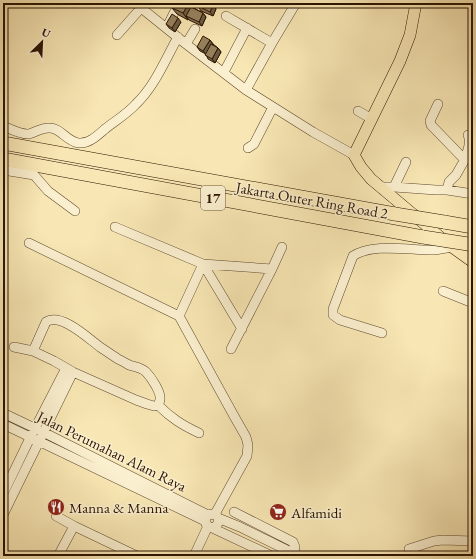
<svg xmlns="http://www.w3.org/2000/svg" width="476" height="559" font-family="'EB Garamond',serif">
  <rect width="100%" height="100%" fill="#f8e7b4"/>
  <filter id="stains"><feTurbulence type="fractalNoise" baseFrequency=".005" numOctaves="4"/><feColorMatrix values="0 0 0 0 .2 0 0 0 0 .09 0 0 0 0 .02 0 0 0 .5 -.17"/></filter>
  <radialGradient id="worn" r=".72"><stop offset=".6" stop-color="#630" stop-opacity="0"/><stop offset="1" stop-color="#630" stop-opacity=".3"/></radialGradient>
  <g fill="none" stroke-linecap="round" stroke-linejoin="round">
    <!-- minor casing -->
    <g stroke="#5e482d" stroke-width="10">
      <path id="minor" d="M135 3 186 44 246 90 313 132 354 155
        M226 16 272 43
        M168 25 179 3
        M117 35 141 8
        M186 44 195 29
        M224 72 247 28
        M246 90 272 43 296 3
        M438 104 430 121 431 125 464 159V161L456 175 449 182 447 190
        M358 111 372 119
        M3 126C10 129 22 135 29 134 36 132 42 127 50 128 61 128 67 142 79 143 89 144 98 135 105 129 115 121 127 114 136 104 155 86 165 60 178 37
        M248 148 254 144 273 107
        M464 159C468 153 471 141 468 135
        M3 170 34 175 48 191 75 211
        M382 187H394L436 190H447L473 194
        M394 187 406 162
        M115 227 203 264 242 329
        M29 243 179 316 234 416 246 437 248 445 247 456 215 514
        M443 291 473 303
        M179 316 203 264 272 269
        M382 333 340 320 333 315V309L353 256C372 243 408 250 431 250 438 250 445 248 452 247
        M14 347 33 351 54 361 73 372 136 400 147 404 154 406 158 405C171 418 182 425 199 433
        M231 349 272 269 282 247
        M33 351 46 322C61 312 89 339 100 347 106 351 112 355 118 359 122 361 126 363 129 365 135 367 141 367 146 372 151 377 161 392 160 399 160 400 159 404 158 405
        M3 413 43 432 208 515
        M3 424 205 521
        M3 494 31 436 66 368
        M234 512 293 542 295 547 294 554
        M3 515 73 372
        M56 516 74 526
        M218 518 240 527 299 556
        M212 528 217 525 219 520 217 516 213 514 208 515 205 519 206 524 208 526 272 556
        M409 549 434 541 443 540 473 541
        M58 556 74 526 137 556
        M194 556 208 526"/>
    </g>
    <!-- major casing -->
    <g stroke="#2b1300" stroke-width="12">
      <path id="major" d="M416 3 410 35 400 61 354 155 361 167 371 179 452 247 473 262"/>
    </g>
    <!-- highway casing -->
    <g stroke="#2b1300" stroke-width="14">
      <path id="highway" d="M3 143 395 214
        M3 159 423 237
        M444 222 473 227"/>
    </g>
    <!-- minor -->
    <use href="#minor" stroke="#faefce" stroke-width="9"/>
    <!-- major -->
    <use href="#major" stroke="#f8e7b4" stroke-width="11"/>
    <!-- highway -->
    <use href="#highway" stroke="#f8e7b4" stroke-width="13"/>
    <!-- highway-bridge casing -->
    <g stroke="#2b1300" stroke-width="14" stroke-linecap="butt">
      <path id="highway-bridge" d="M395 214 444 222
        M423 237 468 244"/>
    </g>
    <!-- highway-bridge -->
    <use href="#highway-bridge" stroke="#f8e7b4" stroke-width="13"/>
  </g>
  <!-- wall -->
  <path fill="#816f51" stroke="#2b1300" d="M175 3H197L194 8 203 13 206 17 202 26 189 20 188 19V20L177 14 172 8Z
    M213 5 216 9 213 16 201 11 198 6Z
    M181 22 175 32 169 28 166 24Z
    M210 40 213 44 218 48 221 52 215 63 208 59 206 54 200 51 197 47Z"/>
  <!-- shaded-wall -->
  <path fill="#695a42" stroke="#2b1300" d="M189 3H197L189 17 186 16 188 19V20L183 13Z
    M213 5 216 9 213 16 210 12Z
    M203 13 206 17 202 26 199 22Z
    M178 18 181 22 175 32 172 28Z
    M210 40 213 44 206 55 203 51Z
    M218 48 221 52 215 63 212 59Z"/>
  <!-- building -->
  <path fill="#96815e" stroke="#2b1300" d="M175 3H189L183 13 172 8Z
    M199 3H209L213 5 210 12 198 6Z
    M191 7 203 13 199 22 186 16Z
    M172 14 178 18 172 28 166 24Z
    M203 36 210 40 203 51 197 47Z
    M211 44 218 48 212 59 205 55Z"/>
  <!-- icons -->
  <defs>
    <g id="restaurant-disc" transform="scale(0.9)"><circle r="9.5" fill="#8f2418" stroke="#faefce"/><path d="M-5-6h1v4h1v-4h1v4h1v-4h1v5L-1.5 .5V6h-2V.5L-5-1ZM5-6V6H3V1.5H1.5Q1.5-4 5-6Z" fill="#fff"/></g>
    <g id="supermarket-disc" transform="scale(0.9)"><circle r="9.5" fill="#8f2418" stroke="#faefce"/><path d="M-6-5.5h2.5l.6 2H6L4.5 2H-2.5L-4.4-4H-6ZM-1.5 3.2a1.3 1.3 0 1 0 .1 0ZM3 3.2a1.3 1.3 0 1 0 .1 0Z" fill="#fff"/></g>
  </defs>
  <g fill-rule="evenodd">
    <use href="#restaurant-disc" x="56" y="507"/>
    <use href="#supermarket-disc" x="278" y="512"/>
  </g>
  <g text-anchor="middle" dominant-baseline="central" stroke-width="3" stroke-linejoin="round" paint-order="stroke">
    <!-- shield labels -->
    <rect fill="#faefce" stroke="#69553e" stroke-width="1" x="201" y="186" width="24" height="24" rx="3"/>
    <g font-size="14" font-weight="bold" fill="#2b1300">
      <text x="213" y="198">17</text>
    </g>
    <!-- street labels -->
    <g font-size="15" fill="#2b1300" stroke="#faefce">
      <text transform="translate(312 200) rotate(10)">Jakarta Outer Ring Road 2</text>
      <text transform="translate(112 451) rotate(26)">Jalan Perumahan Alam Raya</text>
    </g>
    <!-- poi labels -->
    <g font-size="15" fill="#2b1300" stroke="#faefce" text-anchor="start">
      <text x="69" y="507">Manna &amp; Manna</text>
      <text x="291" y="512">Alfamidi</text>
    </g>
  </g>
  <!-- margin -->
  <rect width="476" height="559" fill="none" stroke="#f8e7b4" stroke-width="16"/>
  <rect x="4" y="4" width="468" height="551" fill="none" stroke="#2b1300" stroke-width="2"/>
  <rect x="8" y="8" width="460" height="543" fill="none" stroke="#2b1300"/>
  <!-- north arrow -->
  <g transform="translate(42 42) rotate(24)" stroke="#faefce" stroke-width="3" paint-order="stroke">
  <path d="M0-3L7 15L0 10L-7 15Z" fill="#2b1300"/>
  <text y="-6" font-size="11" font-weight="bold" text-anchor="middle" fill="#2b1300">U</text>
  </g>
  <rect width="100%" height="100%" filter="url(#stains)"/>
  <rect width="100%" height="100%" fill="url(#worn)"/>
</svg>
